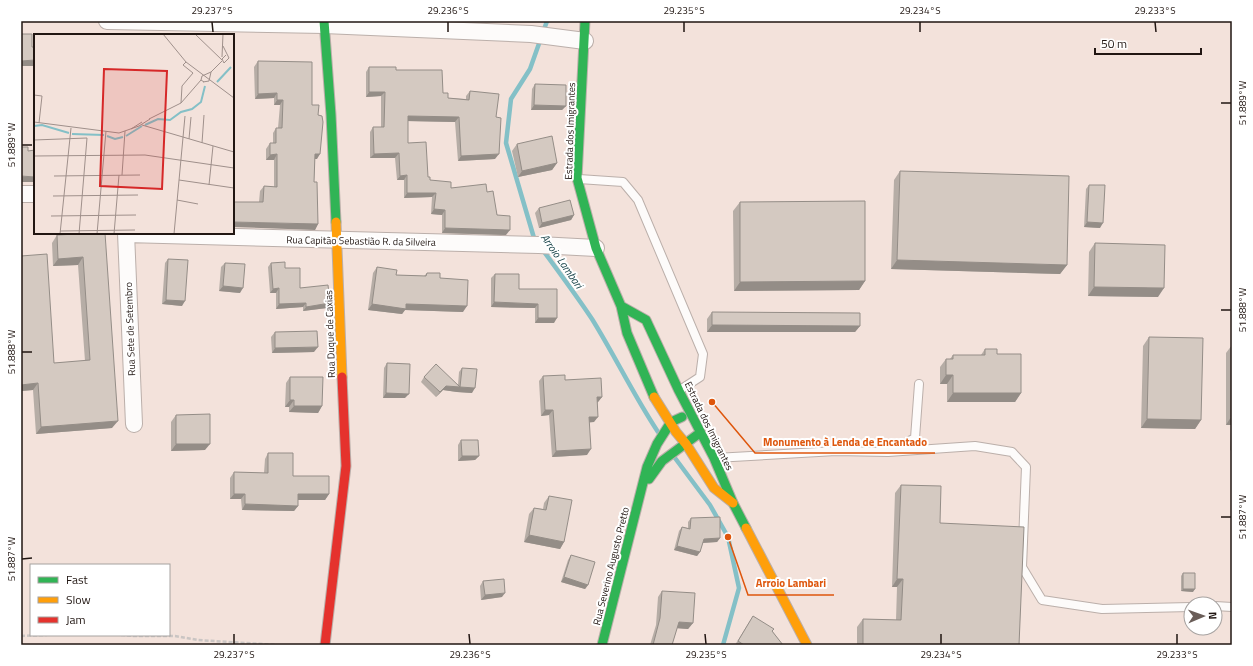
<svg xmlns="http://www.w3.org/2000/svg" width="1253" height="666" font-family="'Titillium Web',sans-serif">
  <rect width="100%" height="100%" fill="#f3e2db"/>
  <g fill="none" stroke-linecap="round" stroke-linejoin="round">
    <!-- stream -->
    <path stroke="#84c0c7" stroke-width="4.5" d="M537 242 534 238 506 143 511 99 530 69 547 21
      M542 249C559 272 576 295 592 319 615 356 634 396 658 432
      M675 458 710 505 728 537 739 588 723 645"/>
    <!-- lane casing -->
    <g stroke="#bbafaa" stroke-width="10">
      <path id="lane" d="M579 179 623 182 638 200 703 354 700 377 680 390
        M888 452 975 446 1012 452 1026 467 1022 567 1042 600 1102 609 1191 607
        M715 458 836 451 888 452 915 438 919 384
        M1215 606 1232 607"/>
    </g>
    <!-- street casing -->
    <g stroke="#bbafaa" stroke-width="18">
      <path id="street" d="M107 21 324 25 531 34 585 41
        M21 194H35
        M126 233 134 424
        M126 234 539 245 596 248"/>
    </g>
    <!-- fast casing -->
    <g stroke="#bbafaa" stroke-width="11">
      <path id="fast" d="M324 21 331 115 336 222
        M585 21 577 178 596 248 621 306 627 333 654 397
        M621 306 646 320 679 391 714 458 733 503 746 528
        M649 479 662 461 697 435
        M602 645 647 467 657 444 671 422 682 417"/>
    </g>
    <!-- slow casing -->
    <g stroke="#bbafaa" stroke-width="11">
      <path id="slow" d="M336 222 342 377
        M654 397 676 432 686 444 714 488 733 503
        M746 528 807 645"/>
    </g>
    <!-- jam casing -->
    <g stroke="#bbafaa" stroke-width="11">
      <path id="jam" d="M325 645 346 466 342 377"/>
    </g>
    <!-- path -->
    <path stroke="#cac5c3" stroke-width="2.5" stroke-dasharray="4 2" stroke-linecap="butt" d="M121 635 134 636H175L198 640 277 645
      M21 636 47 635"/>
    <!-- lane -->
    <use href="#lane" stroke="#fdfbfa" stroke-width="8"/>
    <!-- street -->
    <use href="#street" stroke="#fdfbfa" stroke-width="16"/>
    <!-- fast -->
    <use href="#fast" stroke="#30b455" stroke-width="9"/>
    <!-- slow -->
    <use href="#slow" stroke="#ff9f0a" stroke-width="9"/>
    <!-- jam -->
    <use href="#jam" stroke="#e5322d" stroke-width="9"/>
  </g>
  <!-- wall -->
  <path fill="#b6ada6" d="M258 61 312 105 317 159H315L314 182 318 224 315 230 259 202 260 191 264 186 274 187V160H266V149L270 143H273V133L276 128H278L280 105H274V98L255 99 254 67Z
    M369 67 396 70 443 93 448 98 466 99V96L470 91 496 117 495 159 458 161 455 122 408 121V143L428 177 430 180 451 188 487 192 506 235 442 233V215L431 214 432 197 404 198V180H397L395 158H370V132L373 127H381V96L366 97V72Z
    M535 84 566 106 562 110H531L532 89Z
    M517 144 557 163 552 170 518 177 512 151Z
    M900 171 1067 265 1060 274 891 269 894 180Z
    M1089 185 1100 228 1084 227 1086 189Z
    M740 202 865 281 859 290 734 291 733 211Z
    M539 208 574 215 571 220 539 228 535 213Z
    M97 233 112 428 36 434 33 390 21 391V256L54 363 85 361 78 265 53 266 52 243 57 235Z
    M1095 243 1158 297 1088 296 1089 252Z
    M168 259 182 306 162 304 165 263Z
    M225 263 240 293 219 291 221 267Z
    M271 263 285 268 300 288 327 308 303 311V307L276 309V293H270L268 267Z
    M377 267 396 275 424 276 427 273 440 278 463 312 405 310 402 314 368 310 373 273Z
    M495 274 519 289H557L554 323H535V308L491 307V278Z
    M712 312 860 326 855 332H707V319Z
    M275 332 314 352 272 353 271 337Z
    M1149 337 1201 420 1195 429 1141 428 1143 346Z
    M1232 345V451L1230 450 1231 425H1226V353Z
    M985 349 997 354 1021 393 1015 402H947V384H940V367L946 359H950L953 355H981Z
    M387 363 405 398H383L384 368Z
    M462 368 472 393 457 392V391V392L443 390 436 397 421 382 424 377 458 385 459 372Z
    M543 376 565 380 602 397 598 402 597 403 594 422H589L587 455 552 457 549 415 541 416 539 381Z
    M290 377 322 406 318 413 289 412V407H285L286 383Z
    M176 415 205 450 171 451V422Z
    M461 440 479 456 475 460 458 461V445Z
    M268 453 293 476 329 494 325 500H298V506L294 511 242 510 241 499H230V478L234 472 264 473 265 459Z
    M901 485 940 523 1019 645H857V627L863 619 896 620 897 587H892L895 493Z
    M549 496 564 542 560 549 524 542 529 514 534 508 543 509 544 503Z
    M691 518 720 538 717 542 702 543 700 552 697 556 674 550 679 531 682 527 688 528V522Z
    M571 555 588 585 585 589 561 582 568 560Z
    M1183 573 1193 592 1181 591V576Z
    M483 581 502 597 481 600 480 586Z
    M662 591 693 623 688 629 677 628 672 645H650L656 625 658 597Z
    M753 616 772 631 783 645H735Z"/>
  <!-- shaded-wall -->
  <path fill="#948d87" d="M35 60V66H21V61Z
    M369 92H385L381 96 366 97Z
    M277 93 274 98 255 99 258 94Z
    M277 100H283L280 105H274Z
    M534 105 566 106 562 110H531Z
    M408 116 459 117 455 122 405 121Z
    M399 153 395 158H370L374 154Z
    M277 154 274 160H266L270 155Z
    M315 154H320L317 159H311Z
    M499 154 495 159 458 161 461 156Z
    M557 163 552 170 518 177 522 171Z
    M407 175 404 180H397L400 176Z
    M21 176 35 177V182H21Z
    M407 193H436L432 197 404 198Z
    M434 209 445 210 442 215 431 214Z
    M574 215 571 220 539 228 542 223Z
    M233 222 318 224 315 230 233 227Z
    M1087 222 1103 223 1100 228 1084 227Z
    M445 228 510 230 506 235 442 233Z
    M83 257 78 265 53 266 58 259Z
    M897 260 1067 265 1060 274 891 269Z
    M865 281 859 290 734 291 740 282Z
    M223 286 243 288 240 293 219 291Z
    M1094 287 1164 288 1158 297 1088 296Z
    M279 288 276 293H270L273 289Z
    M166 300 185 301 182 306 162 304Z
    M494 302 538 304 535 308 491 307Z
    M306 303 303 307 276 309 279 304Z
    M330 303 327 308 303 311 306 307Z
    M372 304H406L467 306 463 312 405 310 402 314 368 310Z
    M538 318H557L554 323H535Z
    M712 325 860 326 855 332H707Z
    M318 347 314 352 272 353 275 348Z
    M946 375H953L947 384H940Z
    M38 383 33 390 21 391V385Z
    M446 386 460 387 457 392 443 390 436 397 440 392Z
    M460 387 475 388 472 393 457 392Z
    M386 393 409 394 405 398H383Z
    M953 393H1021L1015 402H947Z
    M597 397H602L598 402 593 403Z
    M290 400H294L289 407H285Z
    M294 406H322L318 413 289 412Z
    M545 410H553L549 415 541 416Z
    M589 417H598L594 422 585 423Z
    M1231 417H1232V423L1231 425H1226Z
    M1147 419 1201 420 1195 429 1141 428Z
    M118 421 112 428 36 434 41 427Z
    M176 444H210L205 450 171 451Z
    M591 449 587 455 552 457 556 451Z
    M462 456H479L475 460 458 461Z
    M234 494H245L241 499H230Z
    M298 494H329L325 500H295Z
    M245 504 298 506 294 511 242 510Z
    M529 535 564 542 560 549 524 542Z
    M720 538 717 542 701 543 704 539Z
    M677 546 700 552 697 556 674 550Z
    M564 577 588 585 585 589 561 582Z
    M897 579H903L897 587H892Z
    M1183 589H1195L1193 592 1181 591Z
    M505 593 502 597 481 600 485 595Z
    M679 622 693 623 688 629 674 628Z"/>
  <!-- building -->
  <path fill="#d4c9c1" stroke="#948d87" d="M21 34H32V47H35V60L21 61Z
    M258 61 312 62V105H319L318 115 322 116 323 122 320 154H315L314 182H317L318 224 233 222V202H263L264 186 277 187V154L270 155V143H276V128H282L283 100H277V93L258 94Z
    M369 67H396V70H442L443 93H448V98L469 100 470 91 499 94 496 117 501 118 499 154 461 156 459 117 408 116V143L426 142 428 177H430V180L451 182V188L486 184 487 192 493 191 497 215 510 216V230L445 228V210L434 209 436 193H407V175L400 176 399 153 374 154 373 127H384L385 92H369Z
    M535 84 566 85V106L534 105Z
    M552 136 557 163 522 171 517 144Z
    M21 147H28V151L35 150V177L21 176Z
    M900 171 1069 176 1067 265 897 260Z
    M1089 185H1105L1103 223 1087 222Z
    M570 200 574 215 542 223 539 208Z
    M865 201V281L740 282V202Z
    M97 233H105L118 421 41 427 38 383 21 385V256L47 254 54 363 90 360 83 257 58 259 57 235Z
    M1095 243 1165 245 1164 288 1094 287Z
    M168 259 188 260 185 301 166 300Z
    M285 262V268H300V288L328 285 330 303 306 307V303L279 304V288L273 289 271 263Z
    M225 263 245 264 243 288 223 286Z
    M377 267 397 270 396 275 426 276 427 273H440V278L468 280 467 306 406 304V309L372 304Z
    M495 274H519V289H557V318H538V304L494 302Z
    M712 312 860 313V326L712 325Z
    M317 331 318 347 275 348V332Z
    M1149 337 1203 338 1201 420 1147 419Z
    M1232 345V417H1231Z
    M985 349H997V354H1021V393H953V375H946V359H953V355H985Z
    M387 363 410 364 409 394 386 393Z
    M436 364 460 387 446 386 440 392 424 377Z
    M462 368 477 369 475 388 460 387Z
    M565 375V380L601 378 602 397H597L598 417H589L591 449 556 451 553 410H545L543 376Z
    M290 377H323L322 406H294V400H290Z
    M210 414V444H176V415Z
    M461 440H478L479 456H462Z
    M268 453H293V476H329V494H298V506L245 504V494H234V472L268 473Z
    M901 485 941 486 940 523 1024 527 1019 645H863V619L901 620 903 579H897Z
    M549 496 572 500 564 542 529 535 534 508 546 510Z
    M720 517V538L704 539 700 552 677 546 682 527 690 529 691 518Z
    M571 555 595 562 588 585 564 577Z
    M1183 573H1195V589H1183Z
    M504 579 505 593 485 595 483 581Z
    M662 591 695 593 693 623 679 622 672 645H653L660 618Z
    M753 616 774 629 772 631 783 645H744L738 641Z"/>
  <!-- ticks -->
  <path fill="none" stroke="#211612" stroke-width="1.5" d="M212 22 213 32M448 22V32M684 22V32M920 22V32M1155 22 1156 32M1221 103H1231M22 145H32M1221 310H1231M22 352H32M1221 517H1231M22 559 32 558M234 634V644M469 634 470 644M705 634 706 644M941 634V644M1177 634V644"/>
  <g text-anchor="middle" dominant-baseline="central" stroke-width="4" stroke-linejoin="round" paint-order="stroke">
    <!-- street labels -->
    <g font-size="10" fill="#211612" stroke="#fff">
      <text transform="translate(570 131) rotate(-88)">Estrada dos Imigrantes</text>
      <text transform="translate(361 241) rotate(1)">Rua Capitão Sebastião R. da Silveira</text>
      <text transform="translate(130 329) rotate(-92)">Rua Sete de Setembro</text>
      <text transform="translate(330 334) rotate(-92)">Rua Duque de Caxias</text>
      <text transform="translate(709 426) rotate(64)">Estrada dos Imigrantes</text>
      <text transform="translate(611 566) rotate(-76)">Rua Severino Augusto Pretto</text>
    </g>
    <!-- water labels -->
    <g font-size="11" font-style="italic" fill="#164147" stroke="#fff">
      <text transform="translate(562 261) rotate(55)">Arroio Lambari</text>
    </g>
  </g>
  <!-- overview -->
  <g transform="translate(34 34)">
    <rect width="200" height="200" fill="#f3e2db"/>
    <path fill="none" stroke="#84c0c7" stroke-width="2" d="M183 48 197 33M111 91 124 85 136 86 147 78 158 75 167 68 171 52M0 92 8 91 35 99M38 100 70 101M73 102 81 105 89 103M92 102 108 92"/>
    <path fill="none" stroke="#9f908b" stroke-width="1" d="M129 0 152 28 200 64M161 0 188 26M189 12 195 24 190 29 188 25 192 21M188 23 189 0M169 48 175 47 177 38M170 48 167 46 168 42 177 38 188 27M0 61 8 62 5 89M147 69 148 52 159 39 149 31 152 28M115 85 147 69 167 46M0 88 85 99 105 92 116 85M108 91 200 118M97 95 108 88M155 105 157 83M0 106 53 104 45 200M168 109 170 81M0 122 111 121 200 134M88 141 91 97M20 142 106 141M145 146 200 154M175 151 179 112M19 162 104 161M143 166 164 170M17 182 102 181M26 197 101 196M26 200 37 94M63 200 72 97M80 200 85 141M140 200 151 82"/>
    <path fill="#d62828" fill-opacity="0.15" stroke="#d62828" stroke-width="2" d="M70 35 133 37 128 155 66 152Z"/>
    <rect width="200" height="200" fill="none" stroke="#211612" stroke-width="2"/>
  </g>
  <!-- callouts -->
  <path fill="none" stroke="#de560c" stroke-width="1.5" d="M712 402L755 453H935M728 537L748 595H834"/>
  <g fill="#de560c" stroke="#fff" stroke-width="1.5">
    <circle cx="712" cy="402" r="4"/>
    <circle cx="728" cy="537" r="4"/>
  </g>
  <g font-size="11" text-anchor="middle" font-weight="bold" fill="#de560c" stroke="#fff" stroke-width="4" stroke-linejoin="round" paint-order="stroke">
    <text x="845" y="446">Monumento à Lenda de Encantado</text>
    <text x="791" y="587">Arroio Lambari</text>
  </g>
  <!-- border -->
  <rect width="1253" height="666" fill="none" stroke="#ffffff" stroke-width="44"/>
  <!-- legend -->
  <rect x="30" y="564" width="140" height="72" fill="#ffffff" stroke="#a6a2a0"/>
  <rect x="38" y="577" width="20" height="6" fill="#30b455" stroke="#a6a2a0"/>
  <text x="66" y="584" font-size="12" fill="#211612">Fast</text>
  <rect x="38" y="597" width="20" height="6" fill="#ff9f0a" stroke="#a6a2a0"/>
  <text x="66" y="604" font-size="12" fill="#211612">Slow</text>
  <rect x="38" y="617" width="20" height="6" fill="#e5322d" stroke="#a6a2a0"/>
  <text x="66" y="624" font-size="12" fill="#211612">Jam</text>
  <!-- north arrow -->
  <g transform="translate(1203 616) rotate(88)"><circle r="19" fill="#ffffff" stroke="#a6a2a0"/>
  <path d="M0-3L7 15L0 10L-7 15Z" fill="#6a5d58"/>
  <text y="-6" font-size="11" font-weight="bold" text-anchor="middle" fill="#211612">N</text>
  </g>
  <!-- scale -->
  <path d="M1095 48v6h106v-6" fill="none" stroke="#211612" stroke-width="2"/>
  <text x="1101" y="48" font-size="12" fill="#211612" stroke="#ffffff" stroke-width="3" paint-order="stroke">50 m</text>
  <rect x="22" y="22" width="1209" height="622" fill="none" stroke="#211612" stroke-width="1.5"/>
  <g font-size="10" text-anchor="middle" fill="#211612">
    <text x="212" y="14">29.237°S</text>
    <text x="448" y="14">29.236°S</text>
    <text x="684" y="14">29.235°S</text>
    <text x="920" y="14">29.234°S</text>
    <text x="1155" y="14">29.233°S</text>
    <text transform="translate(1242 103) rotate(-90)" y="4">51.889°W</text>
    <text transform="translate(11 145) rotate(-90)" y="4">51.889°W</text>
    <text transform="translate(1242 310) rotate(-90)" y="4">51.888°W</text>
    <text transform="translate(11 352) rotate(-90)" y="4">51.888°W</text>
    <text transform="translate(1242 517) rotate(-90)" y="4">51.887°W</text>
    <text transform="translate(11 559) rotate(-90)" y="4">51.887°W</text>
    <text x="234" y="658">29.237°S</text>
    <text x="470" y="658">29.236°S</text>
    <text x="706" y="658">29.235°S</text>
    <text x="941" y="658">29.234°S</text>
    <text x="1177" y="658">29.233°S</text>
  </g>
</svg>
